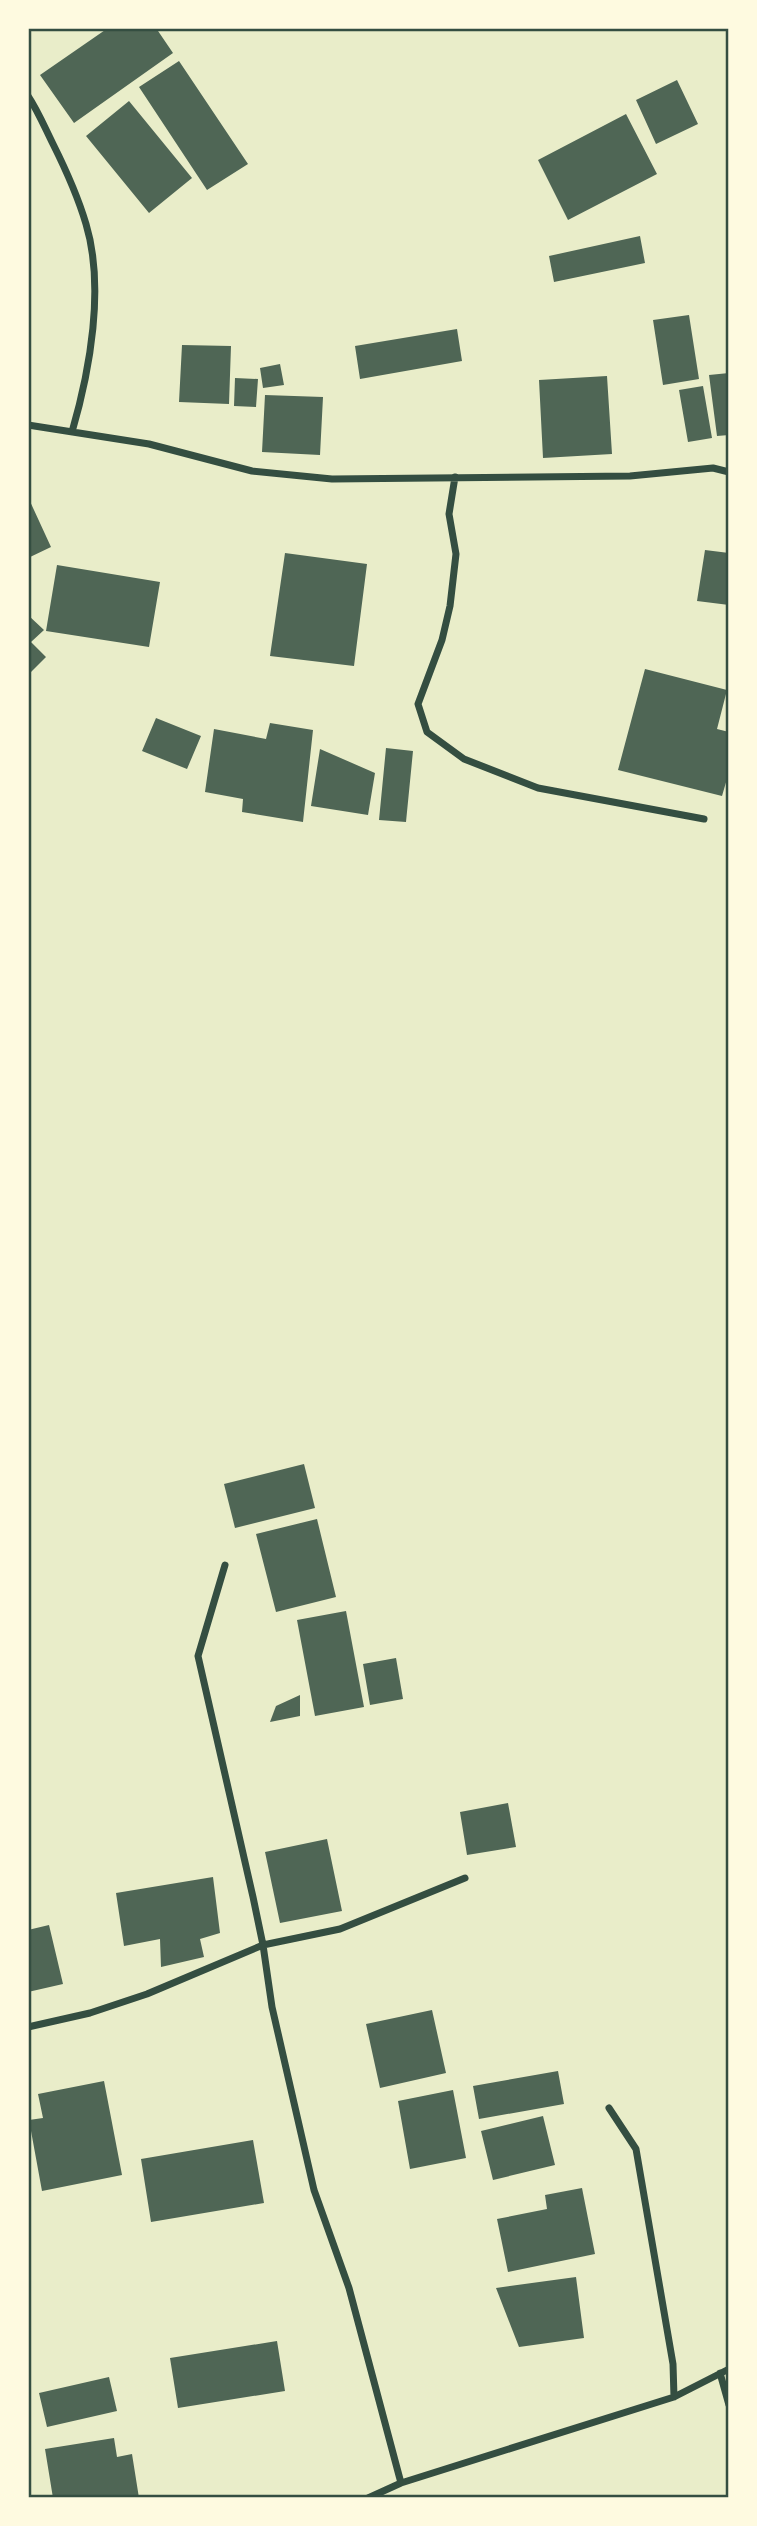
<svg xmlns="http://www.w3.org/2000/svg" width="757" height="2526" font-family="'Libre Baskerville',serif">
  <rect width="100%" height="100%" fill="#e9edc9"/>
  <!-- building -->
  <path fill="#4f6655" d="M108 28H156L173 53 74 123 40 75Z
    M179 61 248 164 207 190 139 87Z
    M677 80 698 124 656 144 636 100Z
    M129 101 192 178 149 213 86 136Z
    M626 114 657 174 568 220 538 160Z
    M640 236 645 263 554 282 549 256Z
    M28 302H30L31 325 28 324Z
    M689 315 699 379 663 385 653 320Z
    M457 329 462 361 360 379 355 346Z
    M182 345 231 346 229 404 179 402Z
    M280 364 284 385 263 388 260 368Z
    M729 373V435L717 436 709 375Z
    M607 376 612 454 543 458 539 380Z
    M235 378 258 379 256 407 234 406Z
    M703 386 712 438 688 442 679 390Z
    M265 395 323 397 320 455 262 452Z
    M28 497 51 547 28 558Z
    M705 550 729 553 726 569H729V605L697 601Z
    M285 553 367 564 354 666 270 656Z
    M57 565 160 582 149 647 46 631Z
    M28 615 44 630 31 642 46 657 28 675Z
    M645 669 727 690 717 729 729 732V772L722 796 618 770Z
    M156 718 201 736 187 769 142 751Z
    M270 723 313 730 303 822 242 812 243 799 205 792 214 729 266 739Z
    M386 748 413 751 406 822 379 820Z
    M320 749 375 773 368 815 311 806Z
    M304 1464 315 1508 235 1528 224 1484Z
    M317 1519 336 1597 276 1612 256 1534Z
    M346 1611 364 1707 315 1716 297 1620Z
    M396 1658 403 1699 370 1705 363 1664Z
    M300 1695V1716L270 1722 276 1706Z
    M508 1803 516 1847 467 1855 460 1812Z
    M327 1839 342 1911 280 1923 265 1852Z
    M213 1877 220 1933 200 1939 204 1957 161 1967 160 1939 124 1946 116 1893Z
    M49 1925 63 1984 28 1992V1930Z
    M432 2010 446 2073 380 2088 366 2024Z
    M558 2071 564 2104 479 2119 473 2086Z
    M104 2081 122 2175 42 2191 29 2120 43 2118 38 2094Z
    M453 2090 466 2158 410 2169 398 2101Z
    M543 2116 555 2165 493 2180 481 2131Z
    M253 2140 264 2203 151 2222 141 2159Z
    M582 2188 595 2254 508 2272 497 2219 547 2209 545 2195Z
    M576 2277 584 2338 519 2347 496 2288Z
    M277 2341 285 2391 178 2408 170 2358Z
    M109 2377 117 2411 47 2427 39 2393Z
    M114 2438 117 2457 132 2454 139 2498H53L45 2449Z"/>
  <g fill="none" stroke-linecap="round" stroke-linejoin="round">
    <!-- minor -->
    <path stroke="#344e41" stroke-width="7" d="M28 96C38 111 45 128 53 144 66 170 78 197 86 224 105 287 90 370 72 432
      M28 425 149 444 252 471 332 479 630 476 713 468 729 472
      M455 477 449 514 456 554 450 606 442 640 418 704 427 732 464 759 538 788 704 819
      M225 1565 198 1656 253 1897 263 1945 272 2007 314 2190 349 2288 401 2483
      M28 2027 90 2013 147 1994 263 1945 340 1929 465 1878
      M609 2108 636 2149 673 2364 674 2397
      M720 2373 729 2405
      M368 2498 401 2483 674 2397 729 2369"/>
  </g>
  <!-- border -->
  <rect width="757" height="2526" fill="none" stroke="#fefae0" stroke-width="60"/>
  <rect x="30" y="30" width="697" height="2466" fill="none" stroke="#344e41" stroke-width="2.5"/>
</svg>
